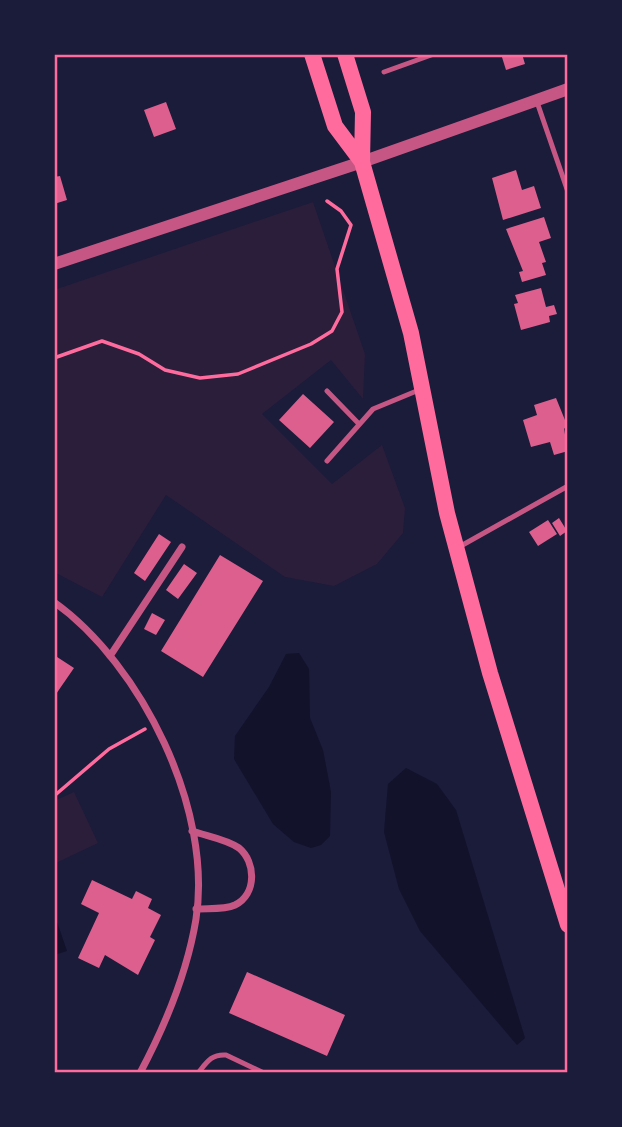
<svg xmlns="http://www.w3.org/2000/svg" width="622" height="1127" font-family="'Sofia Sans Condensed',sans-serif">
  <rect width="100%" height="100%" fill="#1b1b3a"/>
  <!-- green -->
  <path fill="#2a1e3b" d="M313 202 365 354 363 399 331 360 262 414 332 484 382 445 405 508 403 533 377 564 334 586 285 577 166 495 102 597 54 572V290Z
    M74 792 98 843 54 864V801Z"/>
  <!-- water -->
  <path fill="#12122b" d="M299 653 309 669 310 718 323 750 331 792 330 836 321 845 311 848 294 842 273 824 234 759 235 736 269 687 286 654Z
    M406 768 437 784 456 810 525 1038 517 1045 420 931 399 889 384 832 388 784Z
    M54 919H56L67 951 54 955Z"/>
  <!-- building -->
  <path fill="#dd5f8e" d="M501 54H522L525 64 506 70Z
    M166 102 176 129 154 137 144 110Z
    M516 170 522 190 534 186 541 208 503 220 492 178Z
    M60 176 67 200 54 204V177Z
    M544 217 551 238 539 242 546 262 542 263 546 275 522 282 519 272 523 271 506 229Z
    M541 288 546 307 554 305 557 314 549 316 550 322 521 330 514 304 518 303 515 295Z
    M303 394 334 422 310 448 279 420Z
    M556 398 567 425 564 429 568 451 554 455 550 442 531 447 523 420 537 415 534 405Z
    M559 518 567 531 560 536 552 523Z
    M548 520 557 534 538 546 529 532Z
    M159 534 171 542 145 581 134 573Z
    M220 555 263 581 203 677 161 651Z
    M184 564 197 573 178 599 166 590Z
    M152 613 165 620 156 635 144 629Z
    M54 655 74 668 54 697Z
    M92 880 132 899 136 891 152 899 148 908 161 915 150 937 155 940 138 975 105 955 99 968 78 958 99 913 81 904Z
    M247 972 345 1015 327 1056 229 1013Z"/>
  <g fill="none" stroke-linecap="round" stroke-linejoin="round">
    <!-- path -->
    <path stroke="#ff6b9d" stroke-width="3.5" d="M54 358 102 341 139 354 165 370 200 378 238 374 311 344 332 331 342 312 337 269 351 225 341 211 327 201
      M54 796 109 749 145 729"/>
    <!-- service -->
    <path stroke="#c65784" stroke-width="5" d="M384 72 434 54
      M537 102 568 192
      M327 391 359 424
      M327 461 373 409 419 390
      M459 547 568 486
      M198 1073C207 1062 211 1054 226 1055L264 1073"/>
    <!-- minor -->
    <path stroke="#c65784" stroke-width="7" d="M54 602C142 665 213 810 196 919 187 974 166 1024 140 1073
      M110 656 182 547
      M192 831C206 836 226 839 239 848 256 862 257 894 235 905 224 910 208 908 196 909"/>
    <!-- tertiary -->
    <path stroke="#c65784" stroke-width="12" d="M54 264 362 162 568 89"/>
    <!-- primary -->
    <path stroke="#ff6b9d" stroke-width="16" d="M312 54 335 126 362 162
      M345 54 363 112 362 162 411 333 447 513 490 673 568 925"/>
  </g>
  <!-- border -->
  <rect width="622" height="1127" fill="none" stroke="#1b1b3a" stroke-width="112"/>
  <rect x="56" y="56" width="510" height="1015" fill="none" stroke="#ff6b9d" stroke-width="2.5"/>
</svg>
